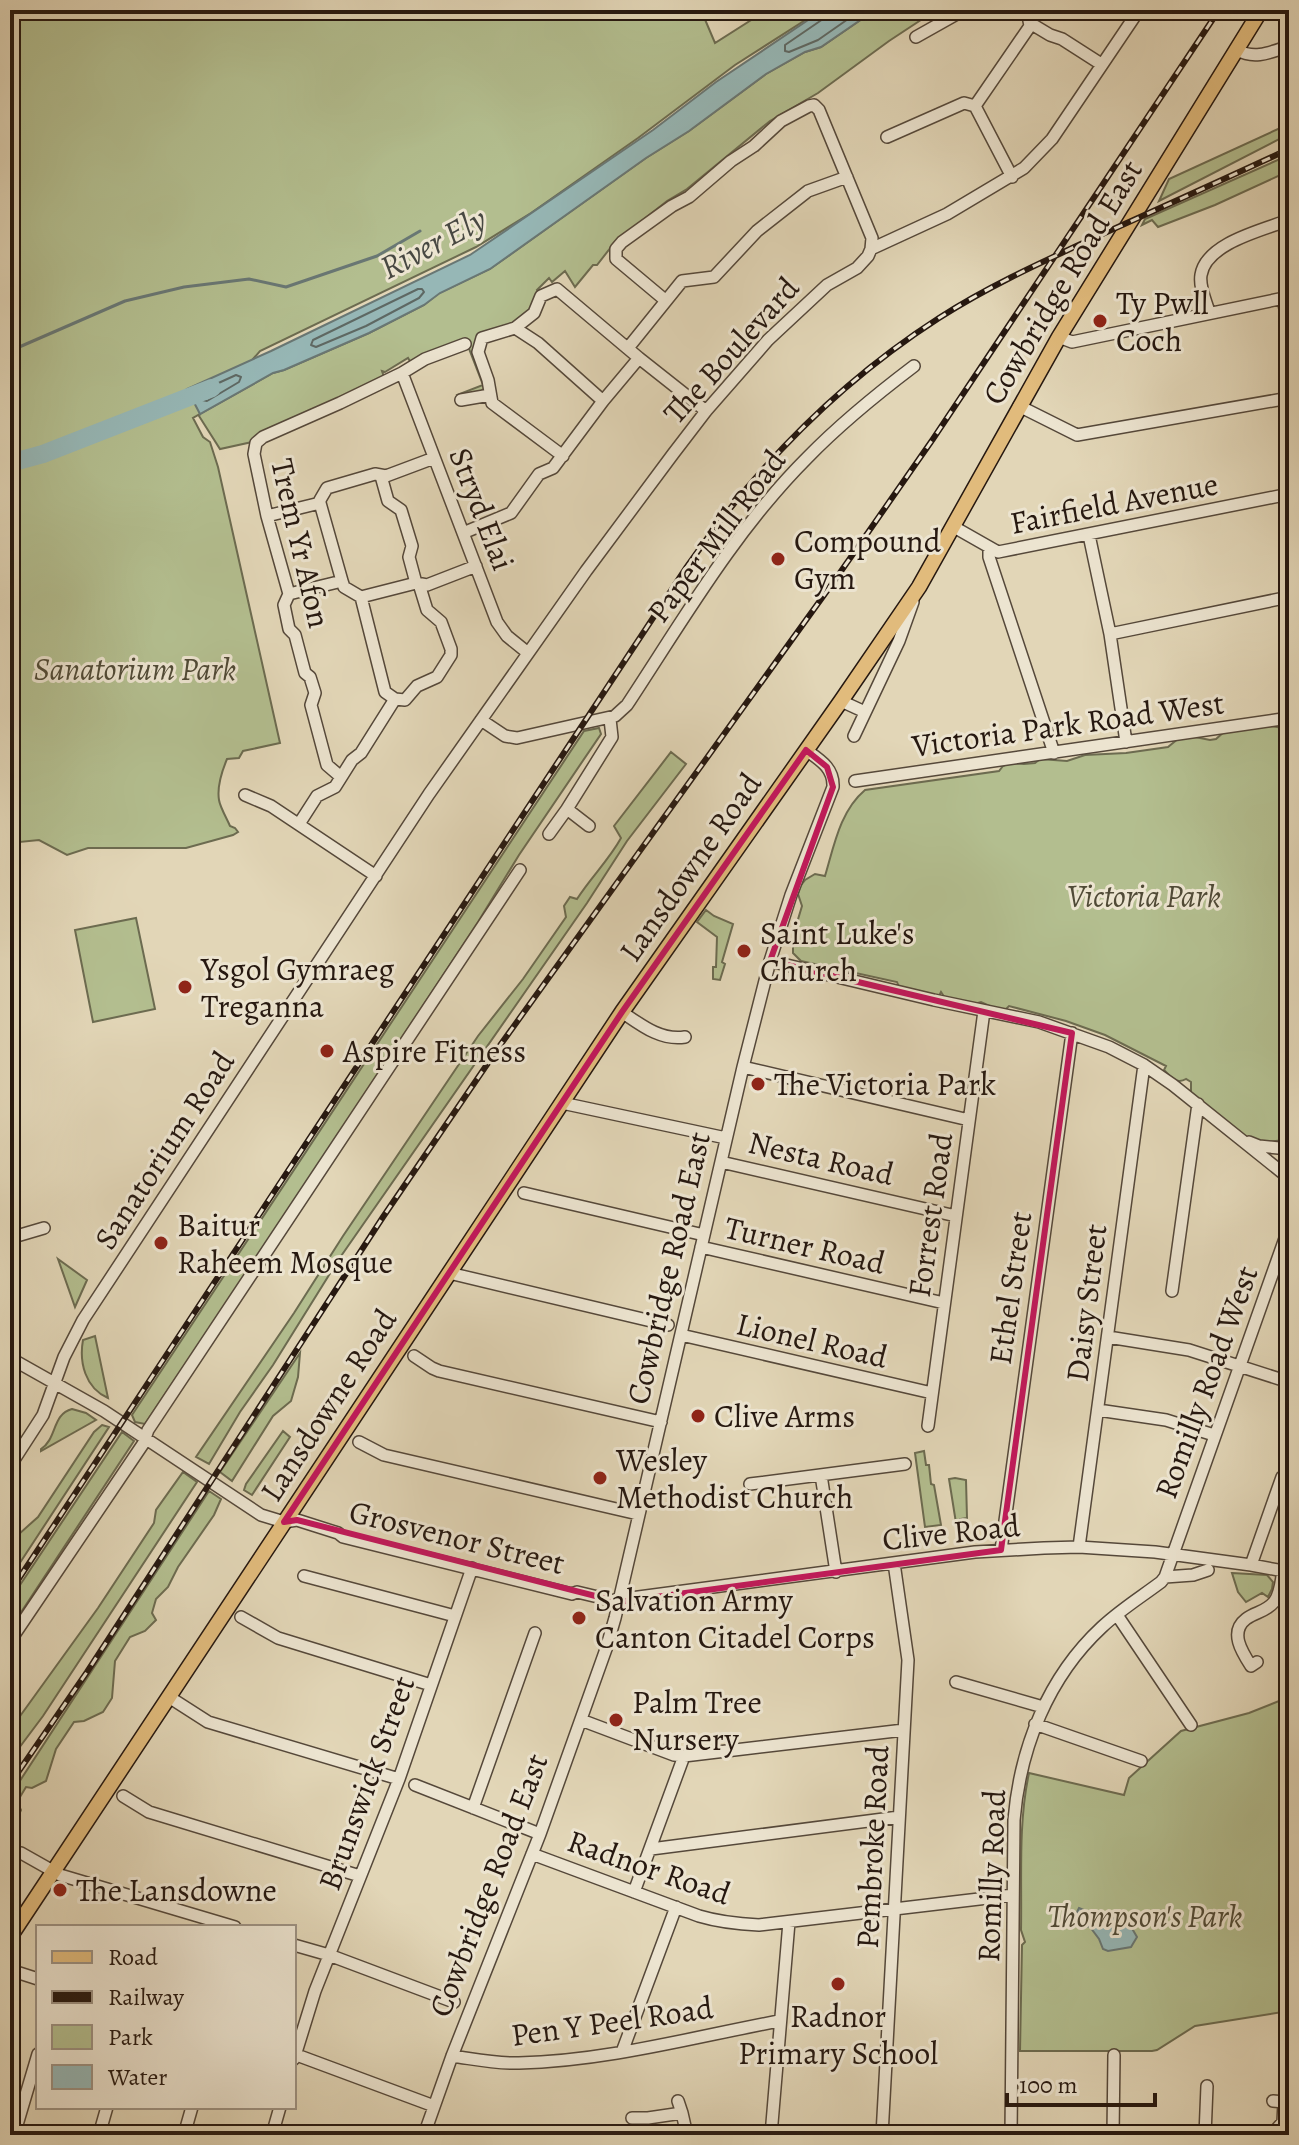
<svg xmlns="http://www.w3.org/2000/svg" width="1299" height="2145" font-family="Alegreya,serif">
  <rect width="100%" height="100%" fill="#e2d6b7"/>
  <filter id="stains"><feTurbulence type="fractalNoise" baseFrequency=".0025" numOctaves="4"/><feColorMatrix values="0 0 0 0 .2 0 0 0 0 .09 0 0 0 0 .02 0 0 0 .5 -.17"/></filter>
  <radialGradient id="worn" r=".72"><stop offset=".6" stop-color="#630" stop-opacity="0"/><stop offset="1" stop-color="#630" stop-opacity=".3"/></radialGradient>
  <!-- green -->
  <path fill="#b3be8f" stroke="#6c6b50" stroke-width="2" d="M10 10H701L715 43 767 10H821L735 65 638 138 531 213 476 247 260 351 221 396 200 414 273 373 284 370 369 333 424 305 439 293 490 269 646 158 689 131 766 74 805 52 821 47 875 10H936L889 41 818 93 770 121 687 189 667 201 615 242 597 265H593L575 287 565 271 552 282 549 278 537 290 539 293C527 321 511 326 482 333L485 388 462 405 457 395 483 385 466 341 411 363 408 358 385 372 382 371 384 377 252 442 220 449 199 416 200 414 193 418 203 437 210 442 218 467 280 743 243 751 239 758 227 759C222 771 217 788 219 800 220 807 227 819 230 826L235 828 238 832 233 835 186 848H88L67 855 39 840 10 843Z
    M1289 124V134L1159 201 1169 179Z
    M1289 155V171L1215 205 1158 227 1152 220 1142 225 1145 219Z
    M1271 726 1289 729V1139C1272 1143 1256 1142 1238 1143L1224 1133 1191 1094V1082L1186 1079C1176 1085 1170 1076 1164 1070L1166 1066 1105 1035 1066 1021 1009 1006 1003 1012 981 1002 971 1005 945 998 941 992 939 996 899 987 897 982 801 961 793 953V936L802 906 798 894 800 886 805 880 815 874 825 876C834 846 840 811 865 790L999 771 1003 766 1009 763 1024 764 1035 763 1040 759 1067 761 1085 755 1126 753 1168 747 1179 738 1195 737 1210 740 1216 739 1224 732Z
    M599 728 601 734 519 855 478 922 295 1201 145 1424 135 1422 132 1415 584 731Z
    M671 752 686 764 627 841 587 903 339 1259 273 1365 240 1412 209 1464 196 1457 294 1313 343 1236 478 1036 523 979 566 917 564 906 570 897 577 899C591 877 609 860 621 838L614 826Z
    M706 910 714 916 733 924 722 962 725 964 720 980 713 979V967H716L717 937 697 922Z
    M136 918 155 1009 93 1022 75 930Z
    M58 1259 87 1280 75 1307Z
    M95 1336 108 1398C85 1388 79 1362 83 1340Z
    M300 1353 298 1377 291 1401 273 1416 232 1481 220 1472Z
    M72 1409 86 1413 96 1420 41 1451V1449C57 1439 52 1414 72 1409Z
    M102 1425 109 1427 10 1578V1553L19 1534 38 1517 94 1432Z
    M283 1431 290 1437 252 1495 244 1490 246 1484Z
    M122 1432 134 1441 10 1629V1600Z
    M924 1451 926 1465H929L931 1484 934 1485 941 1525 925 1527 915 1453Z
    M183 1472 197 1482 43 1716 10 1760V1730L98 1608 154 1523 156 1510Z
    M955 1478 966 1480 967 1518 960 1519V1522L956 1523 949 1479Z
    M209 1491 221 1499 214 1515 178 1567 168 1587 156 1599 152 1613 156 1620 145 1631 130 1637 115 1661 112 1698 103 1712 84 1721 74 1722 56 1749 46 1781 32 1788 26 1787 17 1802 21 1810 15 1824 10 1829V1796Z
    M1232 1573 1267 1575 1273 1582 1272 1589 1268 1597 1262 1593 1246 1602 1238 1592Z
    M1289 1697V2011L1195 2026 1157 2050 1152 2051H1020L1022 1945 1025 1942 1021 1930C1022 1878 1018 1824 1029 1773L1124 1795 1129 1778 1181 1731 1249 1713Z"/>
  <!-- water -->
  <path fill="#96b7b6" stroke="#697774" stroke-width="2" d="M823 10H875L821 47 805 52 766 74 689 131 646 158 490 269 440 293 424 305 369 333 284 370 273 373 200 414 187 389 271 351 470 255 653 130 716 82Z
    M1079 1908 1091 1913 1093 1918 1097 1915 1124 1920 1130 1925 1137 1937 1131 1947 1108 1951 1103 1949 1099 1939 1090 1927 1079 1925C1074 1918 1075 1916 1079 1908Z"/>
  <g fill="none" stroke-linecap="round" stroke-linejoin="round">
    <!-- shore -->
    <path stroke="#5e6863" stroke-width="2" d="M826 10 823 19 785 45V51L789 52 818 40 861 10
      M418 289H422L424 292 419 298 366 326 316 347 311 345 313 340Z
      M236 375 241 377 239 382 207 401 202 400 199 395 201 391Z"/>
    <!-- stream -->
    <path stroke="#697774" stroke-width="3" d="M10 351 125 301 184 287 249 279 286 287 377 256 420 231"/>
    <!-- river -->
    <path stroke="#96b7b6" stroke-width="18" d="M10 463 43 454 212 388"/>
    <!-- minor casing -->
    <g stroke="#55483a" stroke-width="14">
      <path id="minor" d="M1027 10 1030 26H1035L1050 35 1062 39 1101 64
        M916 37 964 10
        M1237 50C1255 60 1271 52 1289 46
        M975 106 1030 26
        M887 137 964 103 975 106 1012 177
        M1283 298 1289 330
        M665 300 616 259V249L622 242 672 206 689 197 731 161 754 146 781 121 809 106 814 105 819 110 872 238 871 249
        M1209 312C1206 301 1199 287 1201 275 1206 243 1263 230 1289 220
        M515 328 534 313 541 296 557 289 639 358 706 411
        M1059 337 1072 342 1289 297
        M628 348 682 281 714 277 757 231 808 191 847 177
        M402 373 497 622 507 636 528 653
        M461 400 490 395
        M1019 406 1077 435 1289 398
        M563 456 492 403 488 380 478 352 482 338 515 328 538 343 603 401
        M381 476 388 501 401 510 412 546 409 557 416 583
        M320 503 342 581
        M267 516 320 503V500L327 488 375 474 386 476 434 458
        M954 527 998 552 1289 494
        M463 533 511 513 539 474 553 468 603 401 639 358
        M1089 535 1110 634 1126 742
        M989 548V557L1054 753
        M289 594 342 581 344 587 361 597 416 583 427 585 476 566
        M361 597 385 692 395 699
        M1110 634 1289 597
        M841 701 865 712
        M481 720 505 736 517 738 615 716 627 705C683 620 735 530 807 458 840 424 877 394 914 366
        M854 736 899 641 913 602
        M341 777 327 765 311 705 315 693 310 677 305 673 295 635 289 629 284 605 289 594 267 516 254 454 256 443 263 437 340 403 402 373 425 359 465 344
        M855 781 1289 718
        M245 795 271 806 376 876
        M299 824 317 796 335 787 352 760 361 753 395 699 405 700 417 686 437 677 451 655V649L441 622 427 610 419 584
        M589 826 567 809 612 737 610 719
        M549 834 567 809
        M770 961 934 1000 1039 1022 1109 1047 1144 1065 1173 1085 1289 1178
        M622 1012C641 1025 661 1041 685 1037
        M743 1067 969 1120
        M562 1103 726 1138
        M1249 1142 1259 1146 1289 1149
        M1289 1158 1287 1165 1289 1173
        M721 1162 956 1216
        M524 1193 704 1235
        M10 1238 44 1228
        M701 1247 944 1303
        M449 1273 668 1325
        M1172 1291 1198 1104
        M681 1335 932 1393
        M1108 1337 1189 1350 1289 1382
        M414 1356 432 1368 439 1371 661 1422
        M10 1358 104 1411 261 1515 284 1522 297 1520 338 1533 343 1537 572 1594 577 1592 619 1602 631 1598 975 1552 1044 1548 1079 1547 1155 1552 1251 1565 1289 1572
        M1098 1410 1166 1420 1214 1435
        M928 1426 984 1011
        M359 1442 384 1455 638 1514
        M10 1466 43 1415 64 1357 83 1320 429 794 586 571 673 454 706 411 768 340 827 285 857 268 868 256 871 249 947 214 1024 168 1052 139 1139 10
        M821 1475 836 1572
        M750 1484 905 1464
        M1079 1547 1144 1065
        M1001 1550 1072 1033
        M1251 1565 1282 1477
        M304 1576 455 1616
        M1165 1577 1193 1575 1208 1570
        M1117 1615 1191 1725
        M241 1617 278 1638 431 1685
        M10 1641 143 1444 148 1430 520 870
        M1257 1662 1251 1666C1242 1652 1229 1632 1246 1619 1255 1612 1266 1612 1274 1602 1281 1593 1281 1581 1283 1570
        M956 1682 1043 1707
        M169 1697 208 1722 399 1779
        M581 1720 674 1755 684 1756 904 1730
        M1035 1724 1141 1761
        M415 1785 540 1834
        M123 1796 149 1812 360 1876
        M473 1808 535 1633
        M651 1849 899 1817
        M21 1853 60 1875 235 1927
        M532 1854 699 1916C719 1922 738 1924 759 1925L1013 1895
        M634 1892 684 1756
        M294 1945 329 1955 454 2002
        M10 1970 38 1979
        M622 2052 676 1907
        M294 2054 434 2106
        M452 2056C474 2059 496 2064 519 2063 606 2061 694 2037 779 2021
        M294 2059 315 1991 399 1779 472 1568
        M678 2101 682 2113
        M632 2118H648L682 2113 687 2135
        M14 2135 38 2054
        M99 2135 107 2107
        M184 2135 192 2107
        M272 2135 280 2107
        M424 2135 452 2056 540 1834 606 1649 615 1618 743 1067 770 961 791 895 833 787C834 768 820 760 806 750
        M498 2135 499 2132
        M771 2135 789 1922
        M882 2135 908 1660 894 1563
        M1011 2135 1014 1820C1020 1748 1048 1677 1102 1627 1120 1610 1141 1597 1161 1582L1165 1577 1289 1227
        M1113 2135 1114 2055
        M1205 2135 1207 2086
        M1205 2135H1221
        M1258 2135 1275 2131 1283 2122 1284 2102 1273 2101"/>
    </g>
    <!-- major casing -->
    <g stroke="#261810" stroke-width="17">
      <path id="major" d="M10 1937 622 1012 841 701 919 587 1059 337 1261 10"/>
    </g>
    <!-- minor -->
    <use href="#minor" stroke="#ece4d0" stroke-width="11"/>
    <!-- major -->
    <use href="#major" stroke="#e1bb7c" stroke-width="14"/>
    <!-- rail casing -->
    <g stroke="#261810" stroke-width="6">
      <path id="rail" d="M10 1592 686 568C754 469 838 383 939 318 989 286 1042 262 1096 237 1160 208 1225 179 1289 149
        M10 1784 87 1672 383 1217 501 1044 837 577 933 439 1219 10"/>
    </g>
    <!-- rail -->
    <use href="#rail" stroke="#ece4d0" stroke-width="3" stroke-dasharray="9" stroke-linecap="butt"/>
  </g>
  <!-- marked area -->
  <path fill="none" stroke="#c2185b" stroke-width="6" stroke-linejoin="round" d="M806 750 827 767 833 787 770 961 1072 1033 1001 1550 619 1602 297 1520 284 1522 622 1012Z"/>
  <!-- markers -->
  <g fill="#8f2418" stroke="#ece4d0" stroke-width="3">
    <circle cx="1100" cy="321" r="8"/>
    <circle cx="778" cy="559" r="8"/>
    <circle cx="744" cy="951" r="8"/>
    <circle cx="185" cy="987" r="8"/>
    <circle cx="327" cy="1051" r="8"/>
    <circle cx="758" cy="1084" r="8"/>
    <circle cx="161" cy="1243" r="8"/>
    <circle cx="698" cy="1416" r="8"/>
    <circle cx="600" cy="1478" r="8"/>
    <circle cx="579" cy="1618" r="8"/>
    <circle cx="616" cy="1720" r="8"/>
    <circle cx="60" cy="1890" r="8"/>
    <circle cx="838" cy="1984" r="8"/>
  </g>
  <g text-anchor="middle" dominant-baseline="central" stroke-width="6" stroke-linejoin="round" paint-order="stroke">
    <!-- street labels -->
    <g font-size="32" fill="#261810" stroke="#ece4d0">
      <text transform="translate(1062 282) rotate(-59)">Cowbridge Road East</text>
      <text transform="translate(731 350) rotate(-48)">The Boulevard</text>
      <text transform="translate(1114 503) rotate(-11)">Fairfield Avenue</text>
      <text transform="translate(482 509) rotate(69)">Stryd Elai</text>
      <text transform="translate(716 536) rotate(-53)">Paper Mill Road</text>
      <text transform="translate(301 543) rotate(77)">Trem Yr Afon</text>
      <text transform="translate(1068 724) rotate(-8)">Victoria Park Road West</text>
      <text transform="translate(690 867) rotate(-55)">Lansdowne Road</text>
      <text transform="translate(164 1150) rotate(-57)">Sanatorium Road</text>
      <text transform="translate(821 1158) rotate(13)">Nesta Road</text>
      <text transform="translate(930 1215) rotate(-82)">Forrest Road</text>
      <text transform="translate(805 1245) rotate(13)">Turner Road</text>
      <text transform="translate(668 1268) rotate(-77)">Cowbridge Road East</text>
      <text transform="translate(1010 1288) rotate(-82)">Ethel Street</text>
      <text transform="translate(1086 1303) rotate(-83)">Daisy Street</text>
      <text transform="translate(812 1340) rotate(13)">Lionel Road</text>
      <text transform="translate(1206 1382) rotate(-70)">Romilly Road West</text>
      <text transform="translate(328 1405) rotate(-57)">Lansdowne Road</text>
      <text transform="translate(951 1532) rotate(-6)">Clive Road</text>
      <text transform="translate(457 1537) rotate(14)">Grosvenor Street</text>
      <text transform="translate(366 1783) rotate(-70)">Brunswick Street</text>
      <text transform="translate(872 1847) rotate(-87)">Pembroke Road</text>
      <text transform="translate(649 1867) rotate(19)">Radnor Road</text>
      <text transform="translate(991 1876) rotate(-88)">Romilly Road</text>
      <text transform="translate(488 1885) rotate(-69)">Cowbridge Road East</text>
      <text transform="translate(612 2021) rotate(-8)">Pen Y Peel Road</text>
    </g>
    <!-- poi labels -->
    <g font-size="32" fill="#261810" stroke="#ece4d0" text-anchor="start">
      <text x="1116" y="303">Ty Pwll<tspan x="1116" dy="37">Coch</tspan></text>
      <text x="794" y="541">Compound<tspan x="794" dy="37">Gym</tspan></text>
      <text x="760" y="933">Saint Luke's<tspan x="760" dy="37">Church</tspan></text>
      <text x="201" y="969">Ysgol Gymraeg<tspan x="201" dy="37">Treganna</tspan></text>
      <text x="343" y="1051">Aspire Fitness</text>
      <text x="774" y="1084">The Victoria Park</text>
      <text x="177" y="1225">Baitur<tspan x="177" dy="37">Raheem Mosque</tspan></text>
      <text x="714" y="1416">Clive Arms</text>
      <text x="616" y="1460">Wesley<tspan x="616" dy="37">Methodist Church</tspan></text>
      <text x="595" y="1600">Salvation Army<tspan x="595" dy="37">Canton Citadel Corps</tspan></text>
      <text x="632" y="1702">Palm Tree<tspan x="632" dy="37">Nursery</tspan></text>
      <text x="76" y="1890">The Lansdowne</text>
      <text x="838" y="2016" text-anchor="middle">Radnor<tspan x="838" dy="37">Primary School</tspan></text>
    </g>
    <!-- park labels -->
    <g font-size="32" font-style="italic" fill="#504a36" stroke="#ece4d0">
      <text x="135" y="669">Sanatorium Park</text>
      <text x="1144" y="896">Victoria Park</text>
      <text x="1145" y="1916">Thompson's Park</text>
    </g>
    <!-- water labels -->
    <g font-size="34" font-style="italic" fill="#484842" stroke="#ece4d0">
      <text transform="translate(433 243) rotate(-28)">River Ely</text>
    </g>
  </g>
  <!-- margin -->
  <rect width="1299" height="2145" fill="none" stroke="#e2d6b7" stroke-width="40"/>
  <rect x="12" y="12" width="1275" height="2121" fill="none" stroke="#261810" stroke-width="4"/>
  <rect x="20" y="20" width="1259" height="2105" fill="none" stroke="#261810" stroke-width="2"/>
  <!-- legend -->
  <rect x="36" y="1925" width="260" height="184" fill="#ece4d0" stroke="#9d9283" stroke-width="2"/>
  <rect x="52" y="1951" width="40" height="12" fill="#e1bb7c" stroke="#9d9283" stroke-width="2"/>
  <text x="108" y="1965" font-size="24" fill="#261810">Road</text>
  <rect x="52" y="1991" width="40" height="12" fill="#261810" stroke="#9d9283" stroke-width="2"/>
  <text x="108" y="2005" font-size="24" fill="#261810">Railway</text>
  <rect x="52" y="2025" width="40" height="24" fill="#b3be8f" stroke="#9d9283" stroke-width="2"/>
  <text x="108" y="2045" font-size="24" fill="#261810">Park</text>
  <rect x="52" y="2065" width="40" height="24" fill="#96b7b6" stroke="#9d9283" stroke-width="2"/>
  <text x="108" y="2085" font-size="24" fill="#261810">Water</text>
  <!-- scale -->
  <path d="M1007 2093v12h148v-12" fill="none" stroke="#261810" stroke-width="4"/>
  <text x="1019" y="2093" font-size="24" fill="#261810" stroke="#ece4d0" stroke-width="6" paint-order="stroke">100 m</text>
  <rect width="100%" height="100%" filter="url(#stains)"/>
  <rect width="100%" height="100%" fill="url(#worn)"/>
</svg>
